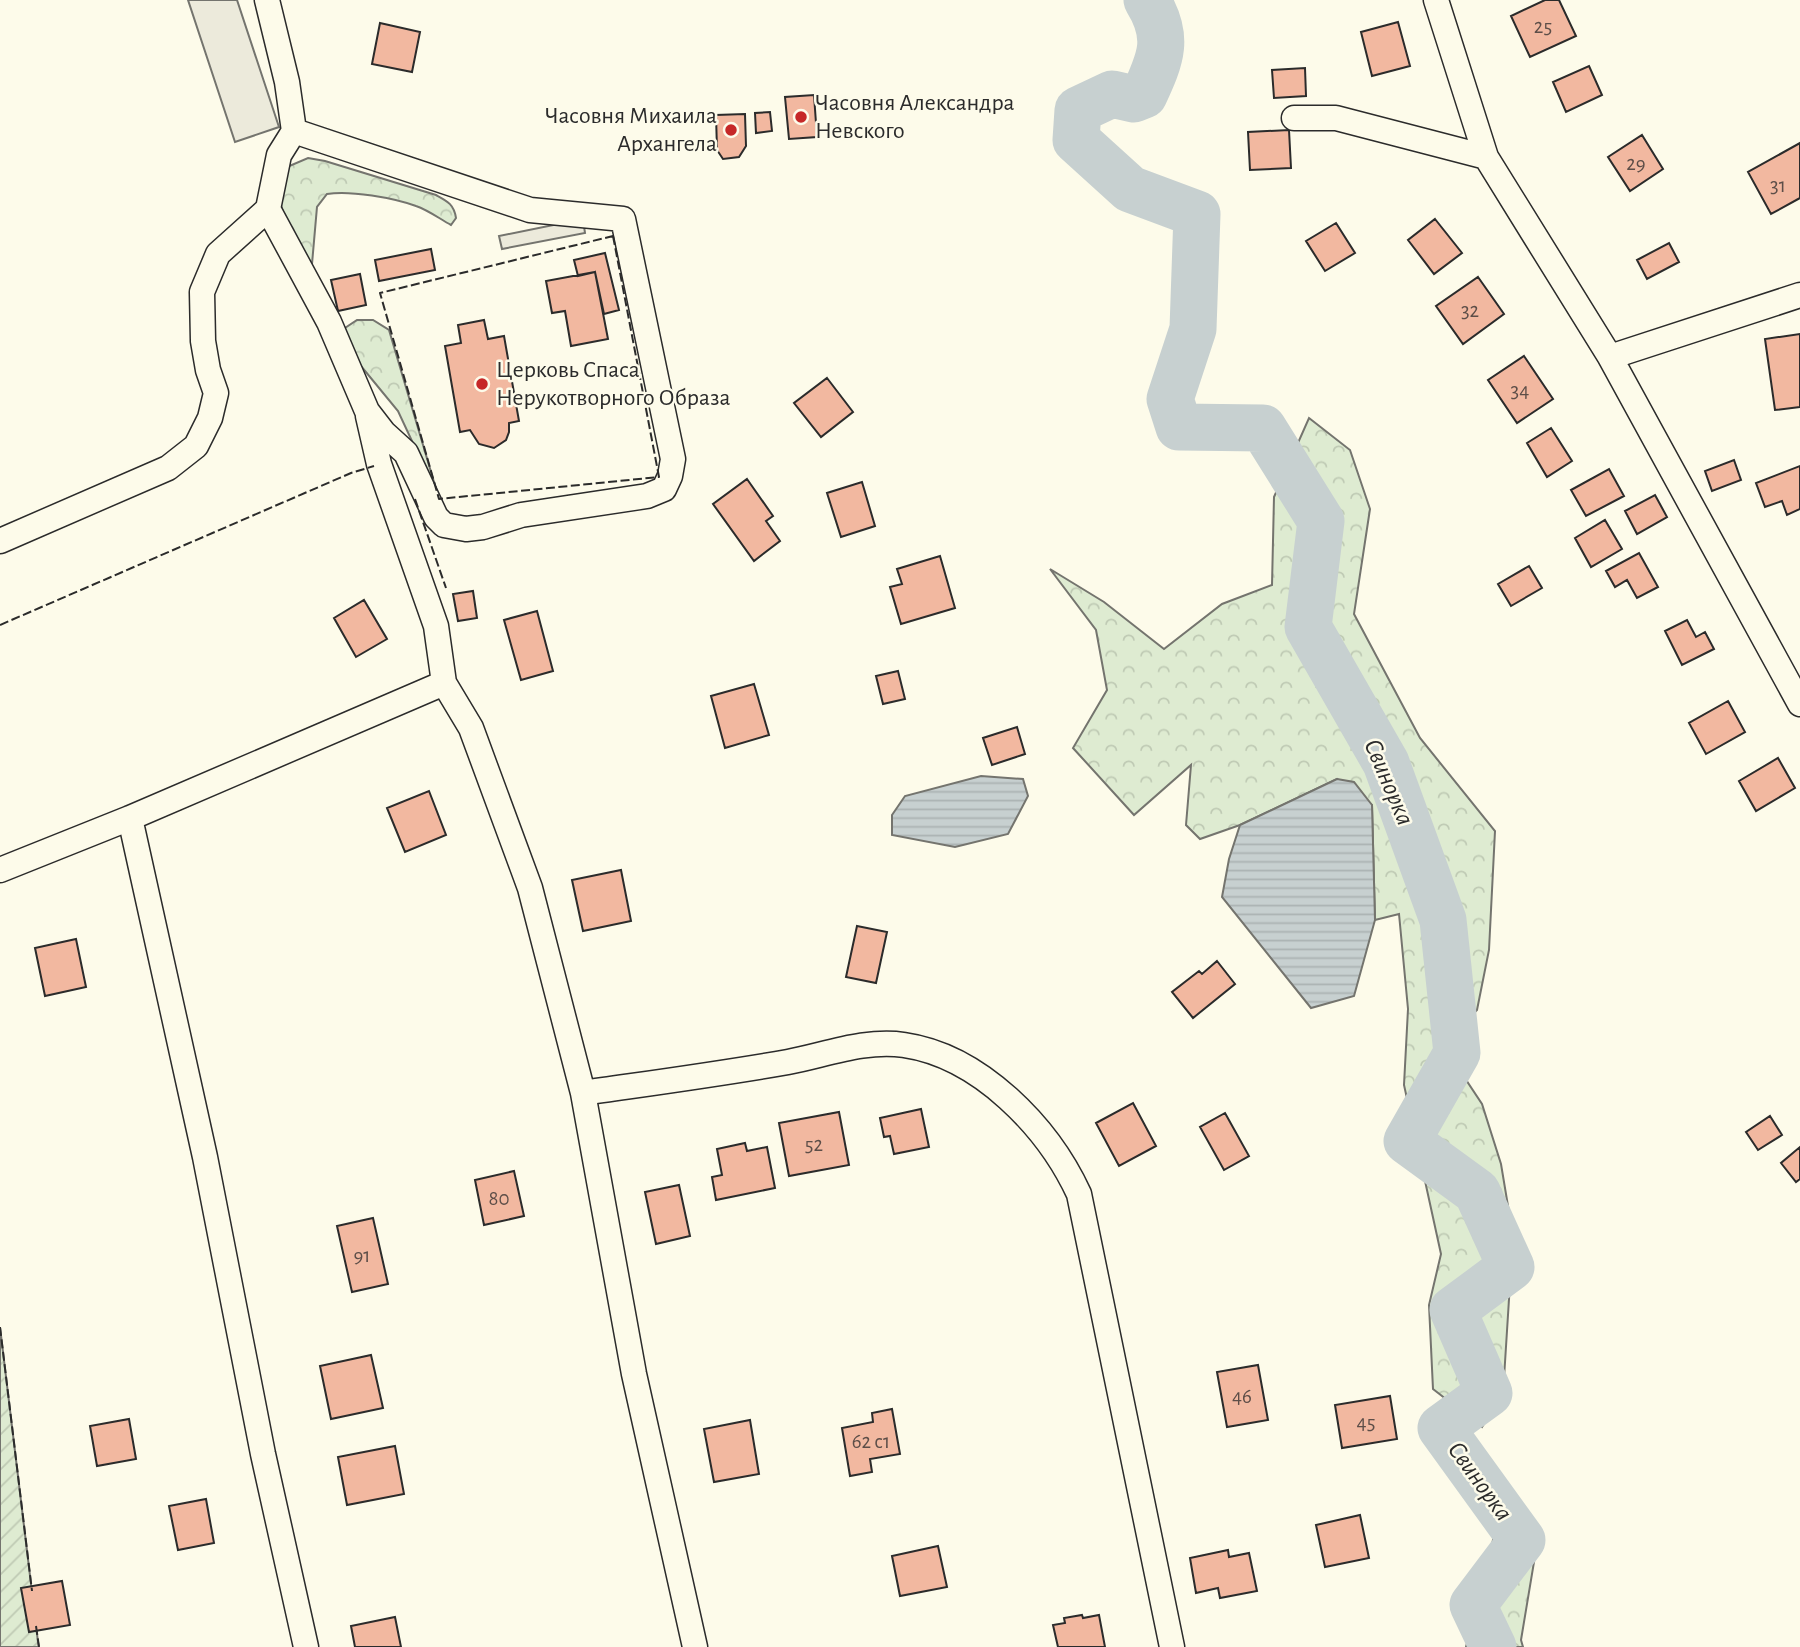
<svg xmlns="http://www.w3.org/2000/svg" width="1800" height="1647" font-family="'Alegreya Sans',sans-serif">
  <defs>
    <pattern id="forest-crowns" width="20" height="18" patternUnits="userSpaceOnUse" patternTransform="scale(1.75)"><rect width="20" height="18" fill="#deebd1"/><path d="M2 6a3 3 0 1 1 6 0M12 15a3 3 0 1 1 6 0" fill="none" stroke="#bfcab4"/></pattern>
    <pattern id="garden-furrows" width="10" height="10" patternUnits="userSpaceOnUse" patternTransform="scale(1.75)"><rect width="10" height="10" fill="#deebd1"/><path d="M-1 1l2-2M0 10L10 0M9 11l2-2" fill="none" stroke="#bfcab4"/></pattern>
    <pattern id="water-rules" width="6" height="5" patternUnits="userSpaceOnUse" patternTransform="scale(1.75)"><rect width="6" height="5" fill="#c7d0d0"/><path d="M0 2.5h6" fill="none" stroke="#abb3b3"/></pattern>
  </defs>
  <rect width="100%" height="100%" fill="#fdfbea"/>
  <!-- forest -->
  <path fill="url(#forest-crowns)" stroke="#74746e" stroke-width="2" d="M308 158 325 161 436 195C447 201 454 204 456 218L451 225C440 219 428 210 416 206 394 198 350 190 327 194L317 207 312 264 303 275 279 199 287 167Z
    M357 320H373L389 330 439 499 398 411 347 349 345 328Z
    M1309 418 1350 450 1370 509 1354 614 1420 738 1495 831 1489 950 1477 1010 1443 1045 1482 1104 1501 1164 1513 1236 1503 1394 1482 1427 1433 1389 1429 1305 1441 1254 1404 1085 1408 1009 1399 914 1375 920 1372 805 1337 779 1240 825 1200 839 1186 825 1191 765 1134 815 1073 748 1107 690 1096 630 1050 569 1104 602 1164 649 1222 604 1272 585 1274 497Z
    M1494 1536 1536 1550 1521 1640 1523 1647H1466Z"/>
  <!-- garden -->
  <path fill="url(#garden-furrows)" stroke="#74746e" stroke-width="2" d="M0 1327 38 1642 39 1647H0Z"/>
  <!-- parking -->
  <path fill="#eceadb" stroke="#74746e" stroke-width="2" d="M188 0H237L279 127 235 142Z
    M583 219 585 233 502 249 499 236Z"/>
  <!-- water -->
  <path fill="url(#water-rules)" stroke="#74746e" stroke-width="2" d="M981 776 1023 779 1028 796 1008 834 955 847 892 835V815L905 796Z
    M1337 779 1354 782 1372 805 1375 920 1354 996 1311 1008 1222 897 1229 859 1240 825Z"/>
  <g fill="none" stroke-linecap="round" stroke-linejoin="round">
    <!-- river -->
    <path stroke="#c7d0d0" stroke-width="47" d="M1147 0C1170 37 1161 58 1144 95L1134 99 1112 94 1078 110 1076 140 1130 189 1197 214 1193 329 1170 399 1179 427 1263 428 1321 521 1308 627 1386 763 1443 920 1457 1053 1407 1141 1477 1192 1511 1267 1453 1310 1489 1393 1441 1428 1522 1540 1473 1605 1493 1647"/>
  </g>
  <!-- building -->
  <path fill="#f2b8a0" stroke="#2b2b2b" stroke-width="2" d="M1545 0H1559L1576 36 1530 57 1511 16Z
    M1398 22 1410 66 1372 76 1361 32Z
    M380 23 420 32 412 72 372 64Z
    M1589 66 1602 95 1566 112 1553 82Z
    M1305 68 1306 96 1274 98 1272 70Z
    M814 95 817 137 789 139 785 97Z
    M770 112 772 131 756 133 755 113Z
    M745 114 746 146 739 157 723 159 717 150 716 115Z
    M1289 130 1291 168 1250 170 1248 132Z
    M1642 135 1663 169 1630 191 1608 157Z
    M1800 143V198L1771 214 1748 172Z
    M1435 219 1462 253 1434 274 1408 240Z
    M1336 223 1355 253 1325 271 1306 241Z
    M1669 243 1679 262 1647 279 1637 260Z
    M431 249 435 270 379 281 375 260Z
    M605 253 619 310 604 314 595 272 578 276 574 260Z
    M595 272 608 339 571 346 565 311 552 313 546 281Z
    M360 274 366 305 338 311 331 280Z
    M1478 277 1504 314 1463 344 1436 306Z
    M484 320 488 339 504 336 519 421 509 423V432L506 440 494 448 479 444 470 430 460 432 445 346 461 343 458 325Z
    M1800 334V407L1775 410 1765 339Z
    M1524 356 1553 399 1517 423 1488 380Z
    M827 378 853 412 821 437 794 403Z
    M1551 428 1572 461 1547 477 1527 443Z
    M1734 460 1741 480 1712 491 1705 471Z
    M1800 466V509L1787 515 1782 501 1765 507 1756 483Z
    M1609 469 1624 496 1586 516 1571 490Z
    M747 479 773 516 766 521 780 541 754 561 713 504Z
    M862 482 875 526 841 537 827 493Z
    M1655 495 1667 517 1637 534 1625 511Z
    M1605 520 1622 549 1591 567 1575 538Z
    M1639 553 1658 587 1637 598 1627 580 1615 587 1606 571Z
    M940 556 955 608 901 624 890 587 902 584 897 569Z
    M1529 566 1542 588 1511 606 1498 584Z
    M473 591 477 618 458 621 453 594Z
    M364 600 387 639 356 657 334 618Z
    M537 611 553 671 521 680 504 620Z
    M1687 620 1696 637 1705 632 1714 649 1682 665 1665 631Z
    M898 671 905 699 883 704 876 676Z
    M754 684 769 735 725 748 711 696Z
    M1728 701 1745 732 1706 754 1689 723Z
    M1017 727 1025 754 992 765 983 738Z
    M1778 758 1795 788 1756 811 1739 781Z
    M429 791 446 835 405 852 387 808Z
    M621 870 631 921 583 931 572 880Z
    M857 926 887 932 876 983 846 977Z
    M76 939 86 987 45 996 35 948Z
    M1217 961 1235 984 1193 1018 1172 992 1199 971 1202 974Z
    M1133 1103 1156 1146 1119 1166 1096 1123Z
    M921 1109 929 1147 894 1154 890 1136 884 1137 880 1118Z
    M839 1112 849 1165 789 1176 779 1123Z
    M1225 1113 1249 1156 1224 1170 1200 1127Z
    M1770 1116 1782 1135 1758 1150 1746 1132Z
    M745 1143 747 1151 767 1147 775 1188 716 1200 712 1177 722 1175 717 1149Z
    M1800 1147V1179L1796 1182 1781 1163Z
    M514 1171 524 1216 484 1225 475 1180Z
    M679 1185 690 1236 656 1244 645 1192Z
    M373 1218 388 1284 352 1292 337 1226Z
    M371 1355 383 1408 331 1419 320 1366Z
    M1258 1365 1268 1420 1227 1427 1217 1372Z
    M1390 1396 1397 1439 1342 1448 1335 1405Z
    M892 1409 900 1454 870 1459 872 1472 850 1476 842 1428 873 1422 872 1413Z
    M129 1419 136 1459 97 1466 90 1426Z
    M750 1420 759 1474 714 1482 704 1429Z
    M395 1446 404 1494 347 1505 338 1457Z
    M206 1499 214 1543 178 1550 169 1506Z
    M1360 1515 1369 1558 1325 1567 1316 1525Z
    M938 1546 947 1587 900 1596 892 1556Z
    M1228 1550 1229 1557 1249 1553 1257 1591 1220 1598 1218 1588 1196 1593 1190 1558Z
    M62 1581 70 1625 29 1632 21 1588Z
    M1082 1615 1083 1618 1099 1615 1105 1647H1058L1053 1625 1065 1623 1064 1618Z
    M395 1617 401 1647H355L351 1626Z"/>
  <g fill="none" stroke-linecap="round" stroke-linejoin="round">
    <!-- minor casing -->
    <g stroke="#2b2b2b" stroke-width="27">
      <path id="minor" d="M267 0 287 82 294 131 279 155 268 209 329 322 367 411 384 433 406 453 436 517 444 525 466 529 483 527 521 515 647 496 664 489 670 476 673 459 623 219 530 210 294 131
        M1436 0 1486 157 1610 357 1800 704
        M1294 118H1336L1486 157
        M1610 357 1800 295
        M368 416 379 464 436 626 444 683 471 728 530 888 583 1093 634 1374 695 1647
        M0 541 168 468 196 446 210 418 216 393 208 370 203 341 202 292 218 254 268 209
        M130 818 205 1157 263 1454 306 1647
        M0 870 130 818 444 683
        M583 1093C652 1083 720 1074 788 1062 825 1055 866 1039 904 1045 980 1056 1048 1127 1079 1194L1172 1647"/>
    </g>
    <!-- minor -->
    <use href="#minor" stroke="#fdfbea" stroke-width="24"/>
    <!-- fence -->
    <path stroke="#2b2b2b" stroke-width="2" stroke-dasharray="9 3.5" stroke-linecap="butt" d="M613 236 659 477 439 499 380 293Z
      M415 499 446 588
      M0 625 351 473 374 466
      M0 1327 32 1591
      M36 1626 39 1647"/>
  </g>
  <!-- markers -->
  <g fill="#c62828" stroke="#fdfbea" stroke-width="2.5">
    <circle cx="801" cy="117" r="7"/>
    <circle cx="731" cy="130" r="7"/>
    <circle cx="482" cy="384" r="7"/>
  </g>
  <g text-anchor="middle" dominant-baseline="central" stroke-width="5" stroke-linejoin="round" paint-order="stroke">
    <!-- number labels -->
    <g font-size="21" fill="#5d4e48">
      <text x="1543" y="26">25</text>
      <text x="1636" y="163">29</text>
      <text x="1778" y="185">31</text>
      <text x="1470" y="310">32</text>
      <text x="1520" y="390">34</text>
      <text x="814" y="1144">52</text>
      <text x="499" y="1198">80</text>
      <text x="362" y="1255">91</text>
      <text x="1242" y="1396">46</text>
      <text x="1366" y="1422">45</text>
      <text x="871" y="1441">62 с1</text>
    </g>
    <!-- poi labels -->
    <g font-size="24" fill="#2b2b2b" stroke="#fdfbea" text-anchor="start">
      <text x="815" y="103">Часовня Александра<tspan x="815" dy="28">Невского</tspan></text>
      <text x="717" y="116" text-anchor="end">Часовня Михаила<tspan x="717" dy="28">Архангела</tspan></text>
      <text x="496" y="370">Церковь Спаса<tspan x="496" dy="28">Нерукотворного Образа</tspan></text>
    </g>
    <!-- water labels -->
    <g font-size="26" font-style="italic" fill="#2b2b2b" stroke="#fdfbea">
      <text transform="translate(1389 782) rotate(67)">Свинорка</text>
      <text transform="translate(1480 1481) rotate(54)">Свинорка</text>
    </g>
  </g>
</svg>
